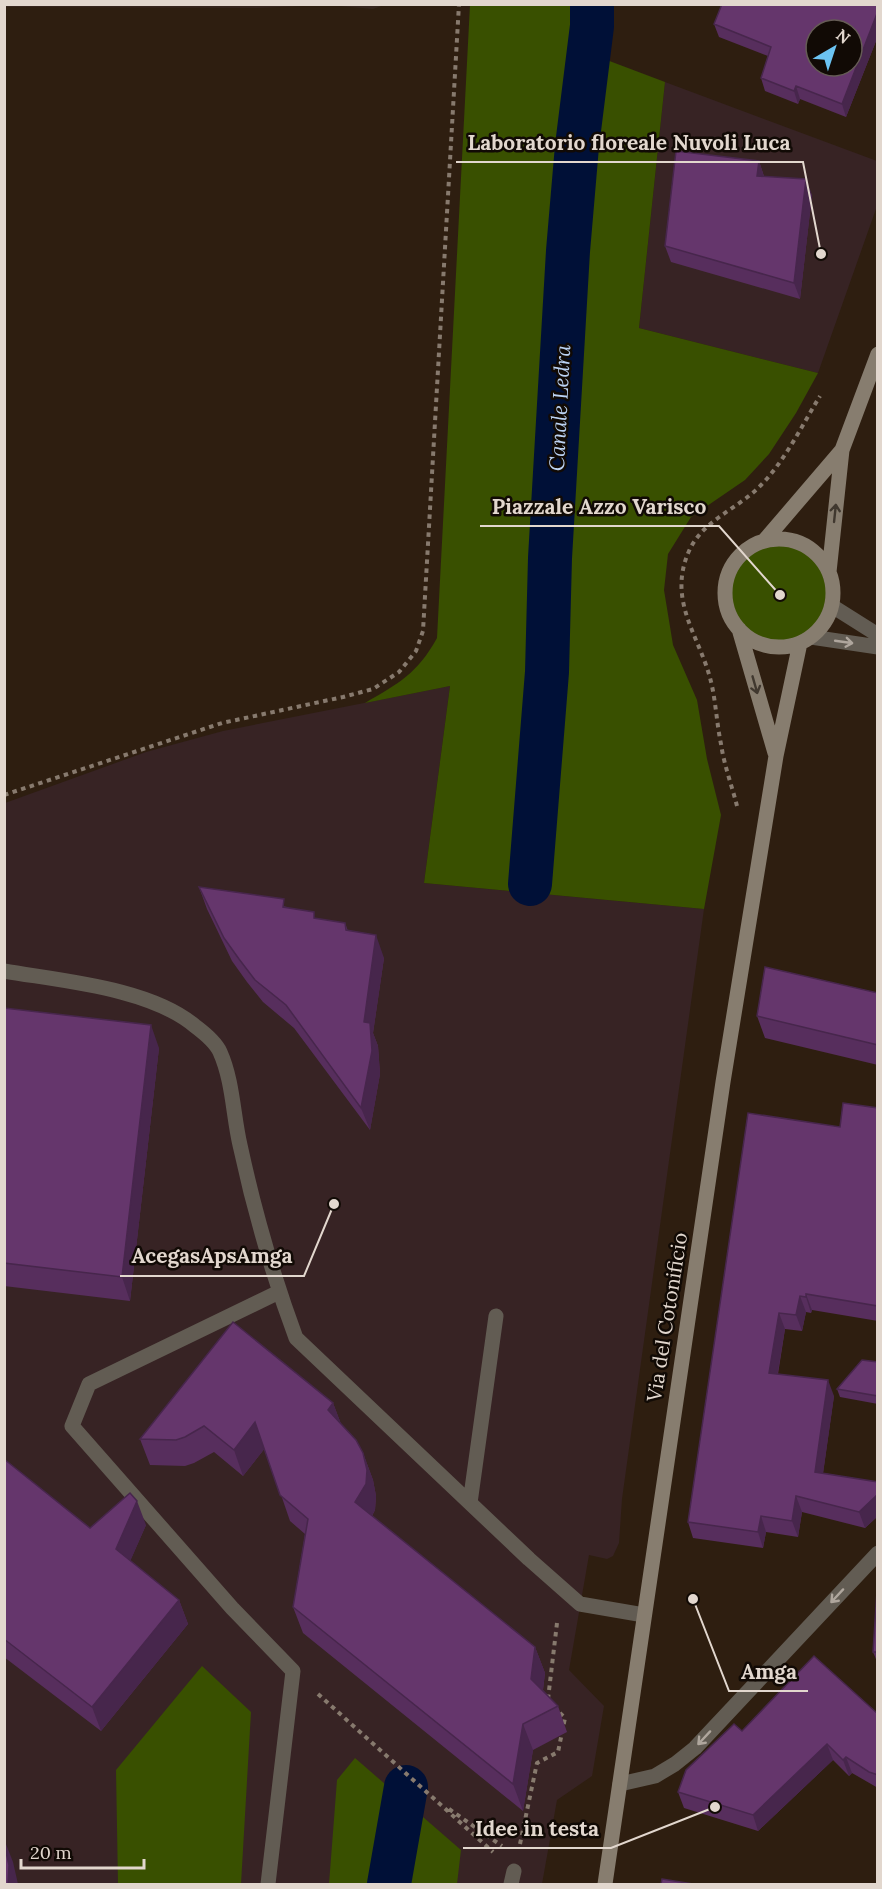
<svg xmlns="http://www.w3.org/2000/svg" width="882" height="1889" font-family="Lora,serif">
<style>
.commercial{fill:#372324}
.education{fill:#36251d}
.green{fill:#395000}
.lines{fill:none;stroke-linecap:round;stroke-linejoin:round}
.canal{stroke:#001037;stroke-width:44}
.path{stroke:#877a6e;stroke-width:4;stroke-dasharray:4.5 4.5;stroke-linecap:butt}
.lane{stroke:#625c53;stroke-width:15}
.street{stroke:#625c53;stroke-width:15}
.secondary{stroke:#877d6f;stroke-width:15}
.wall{fill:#572e5d}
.shaded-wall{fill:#47264c}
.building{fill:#65366c;stroke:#47264c;stroke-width:1.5;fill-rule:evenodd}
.oneway{stroke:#40382f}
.oneway2{stroke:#afa69d}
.labels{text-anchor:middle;stroke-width:5;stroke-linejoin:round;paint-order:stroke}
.street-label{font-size:20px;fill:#e2d7ce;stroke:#110a05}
.water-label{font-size:21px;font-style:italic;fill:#bbd2f3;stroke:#110a05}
.leader{fill:none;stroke:#e2d7ce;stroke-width:2}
.callout-dot{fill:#e2d7ce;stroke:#110a05;stroke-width:2}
.callout-label{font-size:21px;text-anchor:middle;font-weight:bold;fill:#e2d7ce;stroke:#110a05;stroke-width:5;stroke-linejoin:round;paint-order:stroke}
</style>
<rect width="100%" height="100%" fill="#2e1e10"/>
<!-- commercial -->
<path class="commercial" d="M665,82L877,161V206L818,373L639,328Z
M450,686L424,883L704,909L622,1499L619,1543L613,1556L607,1559L589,1555L569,1670L604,1706L592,1776L557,1800L542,1884H5V803L146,752L223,731Z"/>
<!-- education -->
<path class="education" d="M4,5L5,4L384,5L373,9L328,5L257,8L5,7Z"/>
<!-- green -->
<path class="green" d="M470,5H579L575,48L665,82L639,328L818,373L796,413L769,454L745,480L691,517L668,554L664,590L673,645L697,700L707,759L721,815L704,909L424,883L450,686L365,703C399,683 417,674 437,638Z
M725 593a54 54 0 1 1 108 0a54 54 0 1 1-108 0Z
M202,1666L251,1712L241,1884H118L116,1770Z
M355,1758L461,1850L457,1884H329L337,1780Z"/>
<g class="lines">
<!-- canal -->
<path class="canal" d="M530,884L547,672L550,558L568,251L577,146L592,26V4
M389,1884L406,1787"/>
<!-- path -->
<path class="path" d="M4,795L222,723L343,697L373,689L399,672L416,651L423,631L459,4
M737,806C732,786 724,765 721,744C717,725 716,705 712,686C702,638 666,603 689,551C702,522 734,510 756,490C783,465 801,427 820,396
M318,1694L493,1852
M548,1699L557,1623
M449,1809L502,1846
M520,1844L537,1763L558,1752L565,1718L558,1711"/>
<!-- lane -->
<path class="lane" d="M4,971C62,981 150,988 195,1026C203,1032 216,1043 220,1052C233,1081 233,1115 240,1145C254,1210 273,1276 296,1338L529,1559L580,1604L644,1615
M470,1503L496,1316
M268,1884L293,1671L232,1608L72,1426L89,1384L279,1292
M511,1884L514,1871"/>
<!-- street -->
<path class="street" d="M832,606L878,635
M811,637L878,647
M620,1784L655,1776L675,1764L695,1748L878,1553"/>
<!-- secondary -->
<path class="secondary" d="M725 593a54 54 0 1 1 108 0a54 54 0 1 1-108 0Z
M764,541L842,450
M829,572L842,450L878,354
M739,629L775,753
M605,1884L723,1082L776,756L800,643"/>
</g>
<!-- wall -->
<path class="wall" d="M878,4V36L846,117L800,99L798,104L765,91L761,78L768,56L719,37L714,24Z
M759,161L764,176L812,195L800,299L671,262L665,246Z
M199,887L287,907L317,919L345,923L348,931L384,958L373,1033L378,1046L380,1074L370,1130L294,1028L263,1002L247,982L232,961L207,909Z
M878,993V1065L765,1038L757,1016Z
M4,1008L159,1048L130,1301L4,1286Z
M878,1108V1321L812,1310L811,1313L806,1312L802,1331L785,1329L778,1374L834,1396L823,1473L878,1482V1516L865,1528L802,1512L798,1537L766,1532L763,1548L693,1538L688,1522L840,1127Z
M233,1322L333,1403L341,1424L363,1453L373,1480L376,1496L375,1510L372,1516L535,1647L545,1673L543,1690L558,1706L567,1732L533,1750L523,1811L303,1633L293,1607L305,1534L290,1521L265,1448L243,1476L214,1452L194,1463L185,1466L150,1465L140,1439Z
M878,1362V1404L840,1397L837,1389Z
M4,1459L90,1528L146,1525L130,1561L179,1600L188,1624L101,1731L4,1657Z
M878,1576V1664L873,1652Z
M878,1714V1788L852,1773L849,1776L833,1760L758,1831L684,1808L678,1792L742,1731Z"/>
<!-- shaded-wall -->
<path class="shaded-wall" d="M878,11V36L846,117L842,104Z
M796,86L800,99L798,104L794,91Z
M759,161L764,177L757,176Z
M806,179L812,195L800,299L794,283Z
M376,935L384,958L373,1033L378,1046L380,1074L370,1130L361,1108L364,1022Z
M151,1025L159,1048L130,1301L122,1277Z
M806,1294L812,1310L811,1313L806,1297Z
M800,1296L806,1312L802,1331L796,1315Z
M779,1313L785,1329L775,1389L769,1373Z
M828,1380L834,1396L821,1488L815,1472Z
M333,1403L343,1429L328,1410Z
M255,1422L265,1448L243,1476L234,1450Z
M363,1453L373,1480L376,1496L375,1510L365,1528L355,1502Z
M878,1494V1516L865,1528L859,1512Z
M796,1496L802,1512L798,1537L792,1521Z
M137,1501L146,1525L125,1573L116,1549Z
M761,1516L766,1532L763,1548L758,1532Z
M179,1600L188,1624L101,1731L92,1707Z
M535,1647L545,1673L541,1705L531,1679Z
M523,1724L533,1750L523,1811L513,1784Z
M827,1744L833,1760L758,1831L753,1815Z
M846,1757L852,1773L849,1776L843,1760Z
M4,1839L13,1862L18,1884H8Z"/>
<!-- building -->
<path class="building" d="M722,4H878V11L842,104L796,86L794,91L761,78L771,47L714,24ZM816,30H852V66H816Z
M676,151L759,161L757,176L806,179L794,283L665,246Z
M199,887L284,899L283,907L314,912V918L345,923L346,930L376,935L364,1022L370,1023L372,1051L361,1108L286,1005L255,980L239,959L224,938Z
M765,967L878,993V1045L757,1016Z
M4,1008L151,1025L122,1277L4,1263Z
M843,1103L878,1108V1306L806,1294V1297L800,1296L796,1315L779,1313L769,1373L828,1380L815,1472L878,1482V1494L859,1512L796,1496L792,1521L761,1516L758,1532L688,1522L748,1113L840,1127Z
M233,1322L333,1403L328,1410L356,1440L363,1453L367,1470L366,1484L355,1502L535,1647L531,1679L558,1706L523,1724L513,1784L293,1607L308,1519L280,1495L255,1422L234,1450L204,1426L185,1437L176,1440L140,1439Z
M862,1360L878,1362V1396L837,1389Z
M4,1459L90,1528L130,1493L137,1501L116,1549L179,1600L92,1707L4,1639Z
M878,1576V1652H873Z
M814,1656L878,1714V1775L869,1772L846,1757L843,1760L827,1744L753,1815L678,1792L686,1770L734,1724L742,1731Z
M4,1843L9,1865L8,1884H4Z
M662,1879L693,1884H661Z"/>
<!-- one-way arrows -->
<defs><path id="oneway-shaft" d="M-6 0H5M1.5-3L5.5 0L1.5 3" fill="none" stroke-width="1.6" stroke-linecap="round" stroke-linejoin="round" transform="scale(1.5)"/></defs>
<g class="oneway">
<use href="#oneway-shaft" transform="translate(835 513) rotate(-84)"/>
<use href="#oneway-shaft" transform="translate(755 685) rotate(74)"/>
</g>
<g class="oneway2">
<use href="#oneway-shaft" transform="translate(844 642) rotate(8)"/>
<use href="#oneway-shaft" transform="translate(837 1596) rotate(133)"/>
<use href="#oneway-shaft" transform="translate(704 1738) rotate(133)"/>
</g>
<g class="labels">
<!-- street labels -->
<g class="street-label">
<text transform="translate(667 1317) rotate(-81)" y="7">Via del Cotonificio</text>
</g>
<!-- water labels -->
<g class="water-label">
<text transform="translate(560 408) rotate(-87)" y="7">Canale Ledra</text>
</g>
</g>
<!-- callouts -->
<path class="leader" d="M821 254L803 162H456M780 595L719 526H480M334 1204L304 1276H120M693 1599L729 1691H808M715 1807L611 1848H463"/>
<g class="callout-dot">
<circle cx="821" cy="254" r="6"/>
<circle cx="780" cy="595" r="6"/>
<circle cx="334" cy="1204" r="6"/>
<circle cx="693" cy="1599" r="6"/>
<circle cx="715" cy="1807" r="6"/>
</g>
<g class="callout-label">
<text x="629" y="150">Laboratorio floreale Nuvoli Luca</text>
<text x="599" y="514">Piazzale Azzo Varisco</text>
<text x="212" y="1263">AcegasApsAmga</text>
<text x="769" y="1679">Amga</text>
<text x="537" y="1836">Idee in testa</text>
</g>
<!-- border -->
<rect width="882" height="1889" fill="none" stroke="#e2d7ce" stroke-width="12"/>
<!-- north arrow -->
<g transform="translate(834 48) rotate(39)"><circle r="28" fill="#110a05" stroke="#655c55" stroke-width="1.5"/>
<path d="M0-4.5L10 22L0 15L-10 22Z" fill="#6bc3f2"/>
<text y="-9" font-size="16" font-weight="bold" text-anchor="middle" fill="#e2d7ce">N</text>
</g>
<!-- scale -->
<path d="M21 1859v9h123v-9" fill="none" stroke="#e2d7ce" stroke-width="3"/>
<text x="30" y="1859" font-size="18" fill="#e2d7ce" stroke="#110a05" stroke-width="4.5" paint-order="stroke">20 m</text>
</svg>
